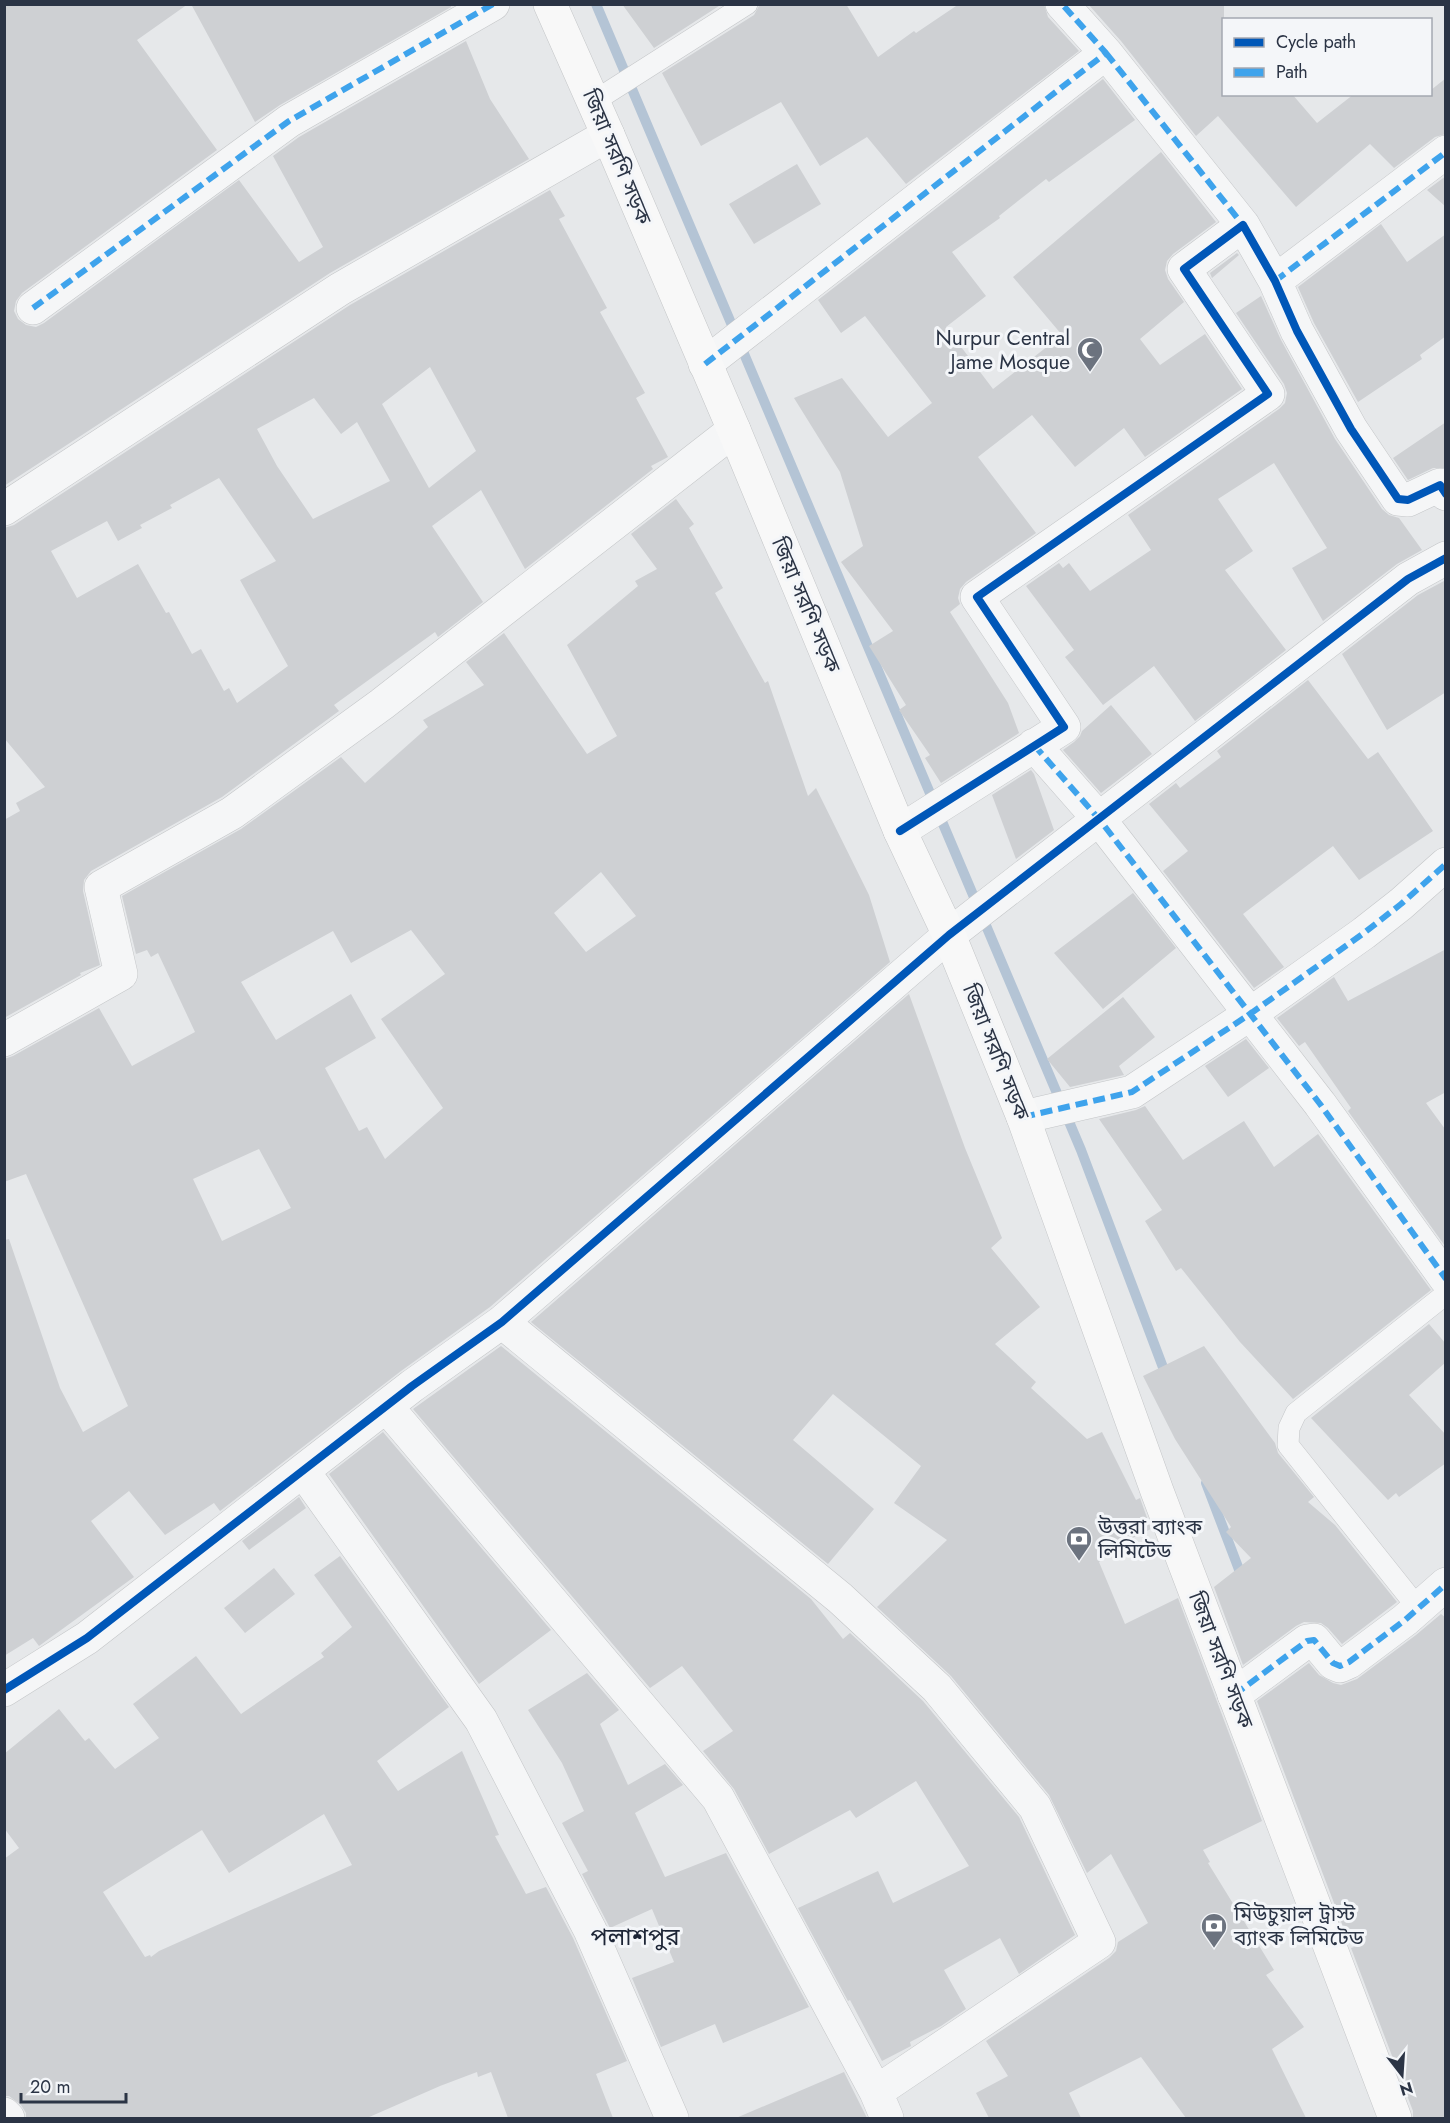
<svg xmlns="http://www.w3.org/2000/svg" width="1450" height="2123" font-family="Jost,'Noto Sans Bengali',sans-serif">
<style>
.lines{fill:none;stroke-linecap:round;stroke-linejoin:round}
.stream{stroke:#b4c4d5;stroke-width:10}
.building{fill:#ced0d3;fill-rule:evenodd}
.service-casing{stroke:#c4c6c8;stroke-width:22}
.minor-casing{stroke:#c4c6c8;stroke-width:34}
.secondary-casing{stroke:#c4c6c8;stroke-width:34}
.service{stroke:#f5f6f7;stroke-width:21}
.minor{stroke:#f5f6f7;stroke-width:33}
.secondary{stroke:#f8f8f8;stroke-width:33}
.quiet{stroke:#3ea3ec;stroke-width:6;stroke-dasharray:12 6;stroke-linecap:butt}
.cycleway-casing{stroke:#f4f6f9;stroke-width:11}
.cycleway{stroke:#0057b8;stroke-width:8}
.labels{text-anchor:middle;stroke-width:6;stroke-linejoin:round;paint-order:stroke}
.street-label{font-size:21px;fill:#2b3445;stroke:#f4f6f9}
.poi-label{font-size:21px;fill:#2b3445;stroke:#f4f6f9;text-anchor:start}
.quarter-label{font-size:24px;fill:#1d2536;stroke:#f4f6f9}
</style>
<rect width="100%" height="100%" fill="#e6e8ea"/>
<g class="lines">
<!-- stream -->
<path class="stream" d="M596,4L1081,1150L1167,1378
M1206,1483L1243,1580"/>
</g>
<!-- building -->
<path class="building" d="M4,4H188L137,40L217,150L22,293L16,301L14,311L18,319L26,325L36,327L44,323L239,180L299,262L323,247L273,156L299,137L466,41L490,99L529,159L330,273L4,486Z
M191,4H450L451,7L280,105L255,122Z
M622,4H722L654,48Z
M760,4H846L878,57L914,31L916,33L959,4H1044L1048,17L1079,51L906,184L867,137L820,166L781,102L701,146L662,73L754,15Z
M1088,4H1224V94H1292L1317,123L1354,94H1431V90L1446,78V134L1435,137L1394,168L1370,144L1296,207L1218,116L1196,136L1121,41Z
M1103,79L1135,120L1049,182L1046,179L999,216L1000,218L952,252L986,296L946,327L993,389L1062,335L1013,277L1161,152L1216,222L1173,254L1167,261L1165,270L1168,279L1184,302L1140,339L1160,365L1205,334L1242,389L1145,457L1124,428L1075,467L1032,415L978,457L1036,533L966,582L960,589L958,598L960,604L950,612L1008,703L1019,733L941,783L925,758L930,755L899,710L906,705L869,646L893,631L841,562L863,546L840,472L794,398L842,378L888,437L932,403L865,316L841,333L818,300Z
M797,164L821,204L754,244L729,204Z
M1446,176V207L1427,190Z
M550,190L565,216L559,219L607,308L600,312L645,393L636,398L668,457L651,466L653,469L525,569L481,490L432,526L483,602L438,637L435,632L334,705L339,711L222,797L91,871L84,880L83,891L100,965L80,973L81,975L4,1018V820L20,811L16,803L45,787L4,738V528L14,525L350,305ZM430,367L476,451L429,488L382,404ZM314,398L341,434L357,422L390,481L313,519L277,466L257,429ZM219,478L276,561L240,580L288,666L237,703L229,688L224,691L201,649L192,654L169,612L166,613L138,564L77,598L51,551L107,521L118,541L142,528L140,525L172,508L170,505Z
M1381,224L1407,262L1446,234V336L1420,355L1422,359L1358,402L1314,323L1298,287Z
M1237,253L1239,255L1212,278L1210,273Z
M1261,296L1281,340L1335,439L1382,509L1389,515L1399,518L1422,550L1397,564L1323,621L1292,568L1327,548L1274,463L1218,499L1253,551L1225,570L1286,650L1195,721L1154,666L1103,705L1065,657L1074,650L1026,586L1059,563L1063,568L1069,563L1090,591L1151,550L1128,515L1279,409L1285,403L1287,393L1284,384L1236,313Z
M1446,422V468H1433L1408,480L1393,458Z
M676,499L694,524L689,528L723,588L715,593L765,683L768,681L808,796L816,788L869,895L890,962L490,1307L401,1371L220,1511L214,1503L165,1535L129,1491L91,1521L134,1577L39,1646L33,1638L4,1656V1240L9,1239L60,1388L83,1432L128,1406L26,1174L4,1182V1059L13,1056L99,1008L132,1066L195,1032L158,953L151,957L147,950L136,954L122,896L241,829L341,757L365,783L428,727L423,720L484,685L466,662L504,633L587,754L617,736L567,645L638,586L635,581L657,569L631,534ZM601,872L636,916L586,952L554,913ZM411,930L445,974L381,1019L443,1108L385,1159L367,1127L359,1131L325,1068L376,1038L351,994L276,1040L241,982L333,931L351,963ZM259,1149L291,1208L222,1241L193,1179Z
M1444,581L1446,583V692L1387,730L1342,654L1418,595Z
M1308,680L1368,759L1378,752L1433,831L1359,880L1333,846L1243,914L1284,967L1254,988L1163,871L1188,851L1149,804L1176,783L1180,788L1221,757L1217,751Z
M1111,705L1152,754L1101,793L1063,750L1074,742L1080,736L1082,731Z
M1031,770L1034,774L1054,830L1016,859L992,795Z
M1133,893L1176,948L1103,1009L1054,953Z
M1446,949V1092L1426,1103L1445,1129V1246L1348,1111L1351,1108L1305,1042L1299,1046L1277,1018L1334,977L1348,1001Z
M909,994L965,1148L1002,1238L991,1248L1040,1307L995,1344L1036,1382L1031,1388L1087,1439L1102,1432L1136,1500L1140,1498L1151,1529L1124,1542L1099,1562L1125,1624L1178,1598L1262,1821L1203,1850L1210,1862L1208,1863L1274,1970L1266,1975L1304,2027L1272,2049L1306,2118H1186L1141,2057L1069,2093L1081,2118H989L976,2093L1008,2076L986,2041L1109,1958L1116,1951L1118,1942L1148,1923L1111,1854L1087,1873L1049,1795L951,1676L877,1607L947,1540L894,1503L921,1466L833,1394L793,1440L874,1509L828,1564L531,1322Z
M1123,997L1155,1037L1119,1066L1124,1075L1070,1087L1047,1059Z
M1246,1039L1269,1068L1228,1097L1205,1066Z
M1145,1106L1183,1160L1244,1121L1274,1167L1318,1134L1431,1290L1293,1399L1240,1342L1181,1268L1176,1271L1145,1221L1162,1210L1099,1119L1136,1110Z
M1429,1324L1446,1344V1362L1409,1395L1446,1435V1463L1399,1497L1396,1493L1388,1500L1311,1418Z
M501,1346L811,1599L843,1639L850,1633L923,1701L1019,1817L1075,1935L1019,1974L1000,1938L944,1970L966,2009L941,2026L910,2042L911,2046L882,2061L850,2000L848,2001L798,1908L878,1871L893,1903L969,1866L916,1781L856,1818L850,1810L769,1854L734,1789L703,1751L733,1731L682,1666L650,1688L413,1409Z
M1204,1346L1275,1443L1278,1453L1314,1497L1308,1502L1335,1525L1397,1602L1342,1644L1328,1628L1321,1623L1304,1622L1296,1626L1243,1665L1214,1587L1251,1558L1226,1532L1231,1527L1175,1439L1143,1376Z
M383,1432L551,1630L479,1684L329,1474Z
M299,1497L306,1508L249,1550L242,1541Z
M340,1556L449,1707L377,1761L398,1791L462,1751L499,1835L495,1836L526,1894L546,1887L573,1938L627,2061L596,2074L613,2118H508L491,2072L478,2077L477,2072L440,2086L367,2118H26V2113L21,2105L9,2096H4V1859L19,1848L4,1828V1754L59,1709L85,1741L89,1738L115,1769L159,1738L133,1704L196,1656L241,1714L324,1657L321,1653L352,1627L314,1575ZM324,1814L352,1865L159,1951L151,1957L150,1955L145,1957L103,1892L202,1830L229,1873Z
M274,1568L295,1594L245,1633L224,1608Z
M1441,1614L1446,1618V2118H1413V2111L1351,1948L1354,1947L1347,1937L1257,1701L1309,1663L1319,1675L1333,1683L1341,1685L1357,1679L1416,1635Z
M587,1673L619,1710L600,1724L628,1785L665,1764L683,1785L635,1813L665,1877L726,1853L809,2007L723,2043L715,2024L661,2047L632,1978L674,1962L652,1909L610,1928L582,1874L588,1871L562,1823L584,1811L562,1763L528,1710Z
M844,2072L867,2118H736Z"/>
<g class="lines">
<!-- service casing -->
<g class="service-casing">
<path id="service" d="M593,102L747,4
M1418,1608L1288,1445L1289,1428L1296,1413L1446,1294"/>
</g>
<!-- minor casing -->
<g class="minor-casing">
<path id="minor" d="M1106,53L1243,225
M1275,281L1446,152
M33,308L289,121L493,4
M705,364L1106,53L1062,4
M4,509L340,289L608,135
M1034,745L1099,819L1320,1104L1446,1279
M900,831L1064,727L977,597L1268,394L1184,269L1243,225L1275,281L1297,331L1351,429L1398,499L1408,500L1440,485L1446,494
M4,1040L121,974L101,887L232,813L382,704L734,430
M1023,1117L1132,1092L1250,1014L1364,933L1401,904L1446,864
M502,1322L840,1598L937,1688L1035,1807L1099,1942L876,2092
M386,1406L718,1798L876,2092L887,2118
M303,1471L481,1720L590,1930L672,2118
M4,1690L87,1638L412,1386L502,1322L949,935L1408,579L1446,558
M1234,1695L1307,1641L1314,1640L1333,1663L1340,1666L1349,1662L1405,1620L1446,1584
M4,2114L8,2118"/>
</g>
<!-- secondary casing -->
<g class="secondary-casing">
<path id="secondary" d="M550,4L608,135L734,430L900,831L949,935L1023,1117L1157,1491L1395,2118"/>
</g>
<!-- service -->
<use href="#service" class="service"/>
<!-- minor -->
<use href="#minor" class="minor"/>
<!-- secondary -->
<use href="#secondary" class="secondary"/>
<!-- quiet -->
<path class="quiet" d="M1106,53L1243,225
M1275,281L1446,152
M33,308L289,121L493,4
M705,364L1106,53L1062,4
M1034,745L1099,819L1320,1104L1446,1279
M1023,1117L1132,1092L1250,1014L1364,933L1401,904L1446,864
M1234,1695L1307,1641L1314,1640L1333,1663L1340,1666L1349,1662L1405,1620L1446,1584"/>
<!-- cycleway casing -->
<g class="cycleway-casing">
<path id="cycleway" d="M900,831L1064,727L977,597L1268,394L1184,269L1243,225L1275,281L1297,331L1351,429L1398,499L1408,500L1440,485L1446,494
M4,1690L87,1638L412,1386L502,1322L949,935L1408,579L1446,558"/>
</g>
<!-- cycleway -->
<use href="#cycleway" class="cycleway"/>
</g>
<!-- icons -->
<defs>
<g id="mosque-pin" transform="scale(1.35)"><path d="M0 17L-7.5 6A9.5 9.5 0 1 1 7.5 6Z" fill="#6c737f" stroke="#f4f6f9"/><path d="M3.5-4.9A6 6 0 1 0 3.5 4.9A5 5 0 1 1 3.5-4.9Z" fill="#fff"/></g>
<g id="bank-pin" transform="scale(1.35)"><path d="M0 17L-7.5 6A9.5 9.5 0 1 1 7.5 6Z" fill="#6c737f" stroke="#f4f6f9"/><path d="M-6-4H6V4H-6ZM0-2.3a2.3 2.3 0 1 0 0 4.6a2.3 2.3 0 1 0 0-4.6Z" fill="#fff"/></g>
</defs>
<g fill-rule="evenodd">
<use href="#mosque-pin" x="1090" y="350"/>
<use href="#bank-pin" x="1079" y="1539"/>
<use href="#bank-pin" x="1214" y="1926"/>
</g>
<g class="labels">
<!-- street labels -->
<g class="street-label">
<text transform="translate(617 157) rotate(67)" y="7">জিয়া সরণি সড়ক</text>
<text transform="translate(806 605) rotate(67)" y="7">জিয়া সরণি সড়ক</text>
<text transform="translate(996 1052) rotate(68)" y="7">জিয়া সরণি সড়ক</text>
<text transform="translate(1221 1660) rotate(69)" y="7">জিয়া সরণি সড়ক</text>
</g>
<!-- poi labels -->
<g class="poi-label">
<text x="1070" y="345" text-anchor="end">Nurpur Central<tspan x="1070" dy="24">Jame Mosque</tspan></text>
<text x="1098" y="1534">উত্তরা ব্যাংক<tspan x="1098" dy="24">লিমিটেড</tspan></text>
<text x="1234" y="1921">মিউচুয়াল ট্রাস্ট<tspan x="1234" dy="24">ব্যাংক লিমিটেড</tspan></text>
</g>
<!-- quarter labels -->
<g class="quarter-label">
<text x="635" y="1945">পলাশপুর</text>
</g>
</g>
<!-- border -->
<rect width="1450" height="2123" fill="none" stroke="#2b3445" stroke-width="12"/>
<!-- legend -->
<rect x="1222" y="18" width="210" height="78" fill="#f4f6f9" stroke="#a4a8b1" stroke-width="1.5"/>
<rect x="1234" y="38" width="30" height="9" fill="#0057b8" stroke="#a4a8b1" stroke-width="1.5"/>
<text x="1276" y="48" font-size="18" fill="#2b3445">Cycle path</text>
<rect x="1234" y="68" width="30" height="9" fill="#3ea3ec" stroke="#a4a8b1" stroke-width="1.5"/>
<text x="1276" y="78" font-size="18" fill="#2b3445">Path</text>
<!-- north arrow -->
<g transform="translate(1402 2075) rotate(163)" stroke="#f4f6f9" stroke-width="4.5" paint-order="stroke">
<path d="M0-4.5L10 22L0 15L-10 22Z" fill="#2b3445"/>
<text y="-9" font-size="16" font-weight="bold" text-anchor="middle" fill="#2b3445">N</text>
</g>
<!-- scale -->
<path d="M21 2093v9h105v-9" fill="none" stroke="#2b3445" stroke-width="3"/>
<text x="30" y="2093" font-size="18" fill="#2b3445" stroke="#f4f6f9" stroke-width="4.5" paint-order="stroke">20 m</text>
</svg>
